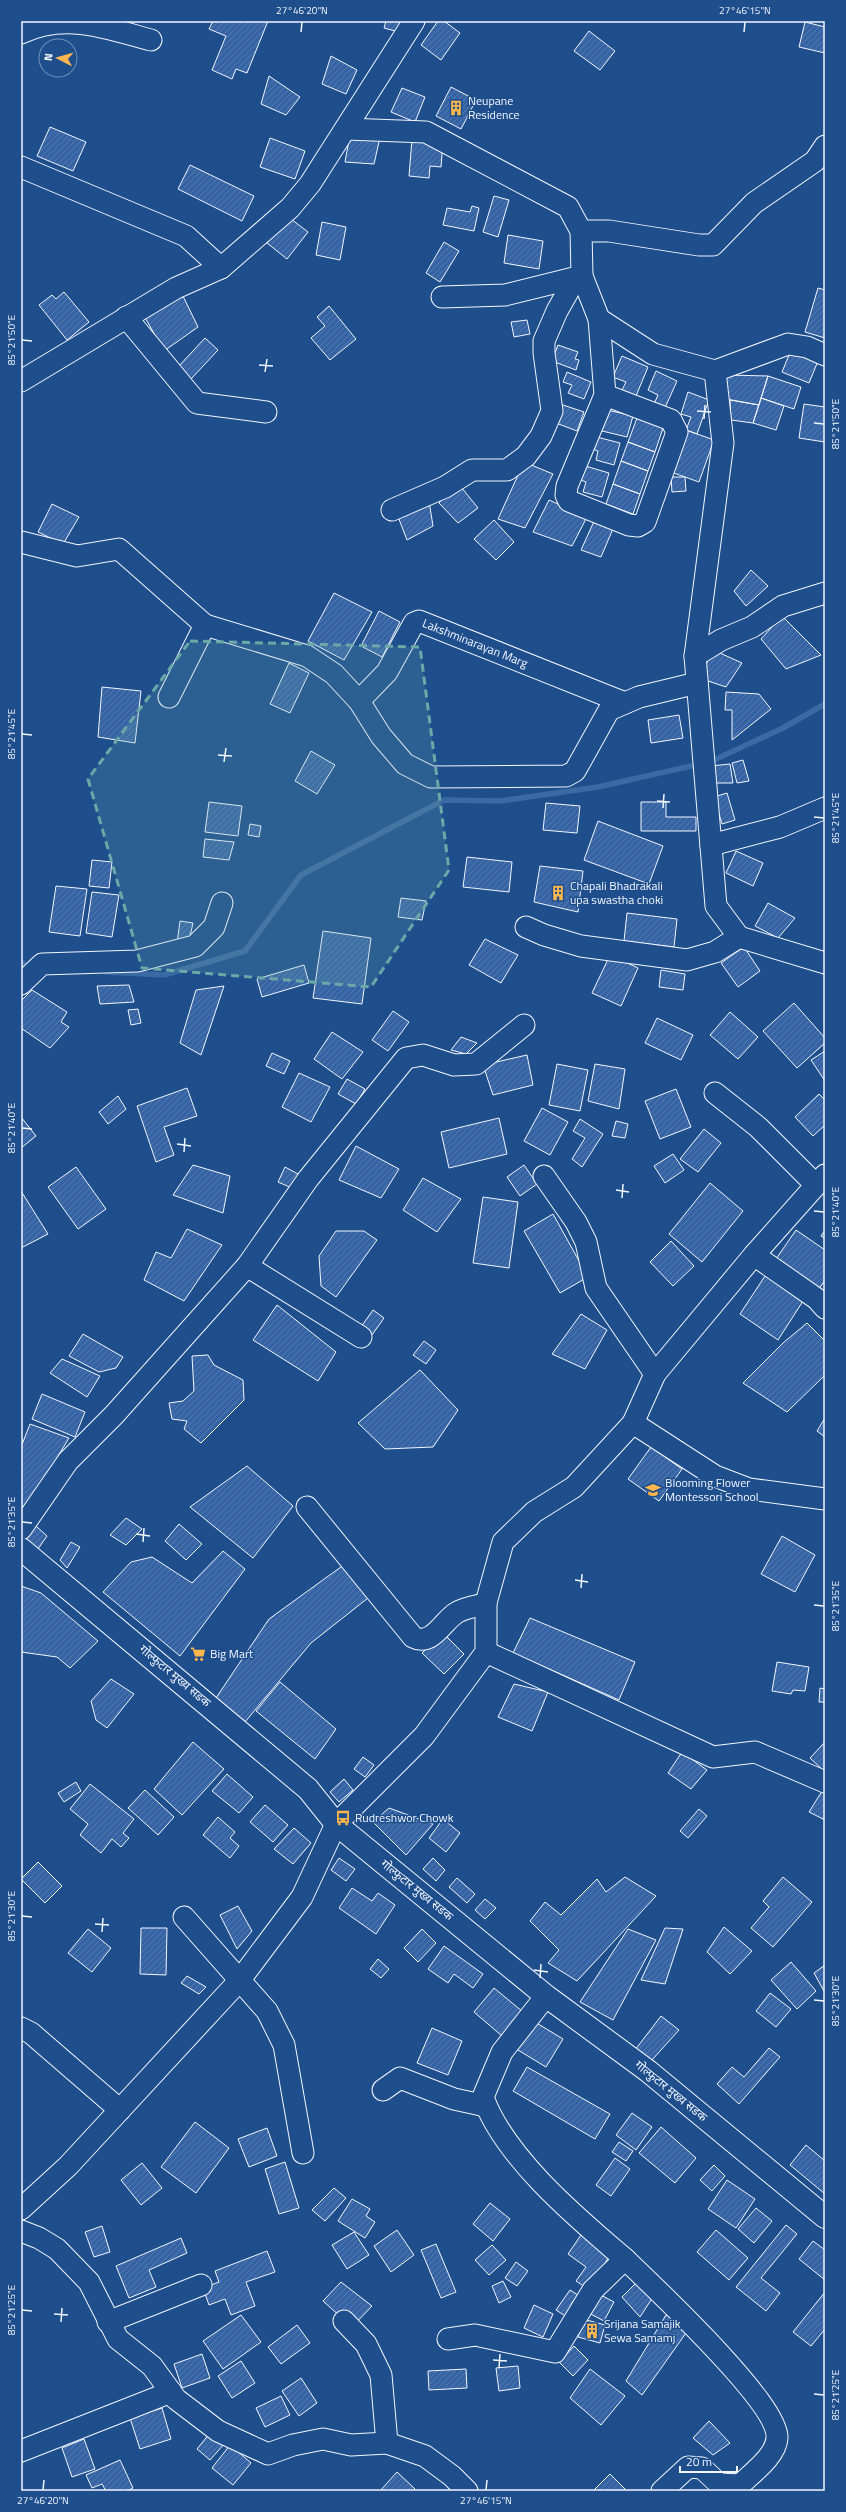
<svg xmlns="http://www.w3.org/2000/svg" width="846" height="2512" font-family="'Titillium Web','Noto Sans Devanagari',sans-serif">
<style>
.lines{fill:none;stroke-linecap:round;stroke-linejoin:round}
.stream{stroke:#3b69a3;stroke-width:5.5}
.building{fill:url(#building-hatch);stroke:#f2f6ff}
.minor-casing{stroke:#f2f6ff;stroke-width:23}
.major-casing{stroke:#f2f6ff;stroke-width:24}
.minor{stroke:#1f4e8c;stroke-width:21}
.major{stroke:#1f4e8c;stroke-width:22}
.marked{fill:#6aa9a8;fill-opacity:0.2;stroke:#6aa9a8;stroke-width:3;stroke-dasharray:8 5;stroke-linejoin:round}
.ticks{fill:none;stroke:#f2f6ff;stroke-width:1.5}
.labels{text-anchor:middle;stroke-width:3;stroke-linejoin:round;paint-order:stroke}
.poi-label{font-size:12px;fill:#f2f6ff;stroke:#1f4e8c;text-anchor:start}
.street-label{font-size:12px;fill:#f2f6ff;stroke:#1f4e8c}
.neatline{fill:none;stroke:#f2f6ff;stroke-width:1.5}
.ticks-label{font-size:10px;text-anchor:middle;fill:#f2f6ff}
</style>
<defs>
<pattern id="building-hatch" width="6" height="6" patternUnits="userSpaceOnUse"><rect width="6" height="6" fill="#3563a3"/><path d="M-1 1l2-2M0 6l6-6M5 7l2-2" fill="none" stroke="#537ab1"/></pattern>
</defs>
<rect width="100%" height="100%" fill="#1f4e8c"/>
<g class="lines">
<!-- stream -->
<path class="stream" d="M714,760L783,728L825,704
M21,961L28,968H32
M106,972L164,975L245,951L301,875L444,800L500,801L598,787L691,766"/>
</g>
<!-- building -->
<path class="building" d="M213,21H268L247,73L236,69L232,79L212,70L226,36L209,29Z
M386,21H406L399,32L384,28Z
M438,21H444L460,33L441,60L421,45Z
M805,22L825,27V53L799,47Z
M589,31L615,51L600,70L574,51Z
M331,56L357,70L346,94L322,84Z
M269,76L300,97L286,115L261,104Z
M451,87L476,100L461,129L436,116Z
M402,88L425,97L415,122L391,112Z
M50,127L86,142L73,171L37,156Z
M351,129L381,133L374,164L345,162Z
M270,138L305,151L295,179L260,167Z
M412,139L443,142L441,167L430,166L429,178L409,176Z
M190,165L254,196L242,221L178,189Z
M494,196L509,200L498,237L483,232Z
M472,206L479,208L474,231L443,225L447,208L470,212Z
M287,216L308,232L287,259L267,243Z
M322,222L346,227L340,260L316,255Z
M508,235L543,241L539,269L504,263Z
M444,242L459,251L440,282L426,273Z
M818,288L825,290V338L805,332Z
M64,292L89,322L67,340L39,305L52,295L56,299Z
M182,294L198,327L164,351L143,314Z
M329,306L356,339L330,360L311,338L325,326L317,317Z
M527,320L530,334L514,337L511,322Z
M205,338L218,350L191,379L178,367Z
M558,345L578,352L575,359L579,360L576,370L552,361Z
M791,350L818,361L809,383L782,372Z
M622,356L648,367L636,396L622,390L626,382L613,377Z
M656,371L677,381L664,410L653,406L658,395L648,390Z
M567,372L591,382L584,399L568,393L572,385L563,382Z
M726,375L768,376L759,405L726,399Z
M768,376L801,387L794,409L761,398Z
M688,392L709,400L697,434L686,430L691,417L681,414Z
M761,398L784,406L776,430L753,423Z
M730,400L759,405L753,423L731,420Z
M557,403L584,412L577,431L556,423Z
M804,404L825,407V442L799,438Z
M603,409L633,416L627,437L598,430Z
M637,418L663,428L655,452L628,442Z
M686,430L714,440L699,482L671,472Z
M593,436L620,443L614,465L596,460L598,451L590,448Z
M628,442L655,452L648,471L621,461Z
M621,461L648,471L640,494L613,484Z
M524,462L553,474L525,528L498,519Z
M582,465L609,473L602,497L583,492L586,482L578,479Z
M671,477H685L686,491L672,492Z
M457,482L478,508L458,523L439,503Z
M613,484L640,494L633,514L606,504Z
M549,500L587,517L572,546L533,532Z
M429,501L433,526L407,540L397,514Z
M52,504L79,517L63,544L38,532Z
M596,517L615,524L601,557L581,550Z
M494,520L514,542L496,560L474,539Z
M751,570L768,586L746,606L734,591Z
M334,593L372,612L344,660L308,641Z
M379,611L400,622L382,657L361,646Z
M782,616L821,655L786,669L761,639Z
M711,649L742,663L726,687L702,679Z
M289,663L309,673L290,713L270,704Z
M102,687L141,691L135,743L98,737Z
M726,692L759,694L771,709L732,740V710H725Z
M679,715L683,738L651,743L648,720Z
M311,751L335,765L317,794L295,781Z
M743,760L749,781L737,783L732,763Z
M730,764L733,783H715L711,766Z
M727,793L735,820L722,824L714,797Z
M209,802L242,806L238,836L205,832Z
M641,802H666V817H696V831H641Z
M546,803L580,806L577,833L543,830Z
M598,821L663,846L649,884L584,860Z
M250,824L261,826L259,837L248,835Z
M205,839L234,842L229,860L203,857Z
M736,851L763,863L753,886L726,873Z
M467,857L512,862L509,892L463,887Z
M92,860L112,862L109,888L89,886Z
M540,866L583,871L578,912L534,902Z
M56,886L87,889L80,936L49,932Z
M92,892L119,895L112,937L86,933Z
M401,898L426,901L422,920L398,917Z
M768,903L795,918L778,938L755,926Z
M627,913L677,919L674,947L624,941Z
M180,921L193,923L188,945L177,943Z
M323,931L371,938L362,1004L313,998Z
M485,939L518,955L501,983L469,965Z
M744,947L760,971L738,987L721,963Z
M610,955L638,968L621,1006L592,993Z
M304,965L309,983L262,997L257,979Z
M661,970L685,974L683,990L659,987Z
M129,985L134,1002L100,1004L97,986Z
M224,986L201,1055L180,1043L196,990Z
M32,990L67,1012L61,1022L69,1027L50,1048L21,1028V1001Z
M794,1003L825,1038V1043L797,1068L763,1031Z
M138,1009L141,1023L131,1025L128,1010Z
M393,1011L409,1022L388,1051L372,1040Z
M730,1012L758,1037L738,1059L710,1035Z
M657,1018L693,1035L681,1060L645,1043Z
M332,1032L363,1052L342,1079L314,1059Z
M461,1037L477,1043L466,1054L451,1050Z
M825,1051V1081L811,1060Z
M272,1053L290,1061L284,1074L266,1066Z
M527,1055L533,1085L493,1095L483,1065Z
M557,1064L588,1070L580,1111L549,1105Z
M595,1064L625,1069L619,1109L588,1101Z
M299,1073L330,1087L311,1122L282,1107Z
M347,1079L365,1089L356,1104L338,1094Z
M187,1088L197,1116L164,1127L174,1155L156,1162L137,1106Z
M676,1089L691,1127L660,1139L645,1101Z
M819,1094L825,1100V1125L813,1136L795,1117Z
M118,1096L126,1109L108,1124L99,1112Z
M542,1108L568,1122L550,1155L524,1141Z
M21,1117L36,1136L21,1148Z
M499,1118L507,1154L449,1168L441,1132Z
M580,1119L603,1134L582,1167L572,1159L585,1138L573,1131Z
M616,1121L628,1124L625,1138L612,1136Z
M704,1129L721,1143L698,1172L680,1159Z
M356,1146L399,1169L381,1198L339,1180Z
M673,1154L684,1170L665,1183L654,1166Z
M193,1165L230,1176L223,1213L173,1195Z
M524,1165L537,1184L520,1196L507,1177Z
M76,1167L106,1209L78,1229L48,1187Z
M285,1167L298,1174L292,1188L278,1182Z
M423,1178L461,1199L437,1232L403,1210Z
M710,1183L743,1211L702,1262L669,1234Z
M21,1191L48,1234L21,1248Z
M483,1197L518,1202L509,1268L473,1263Z
M553,1214L588,1277L560,1293L524,1231Z
M187,1229L222,1245L184,1301L144,1280L156,1252L171,1258Z
M796,1230L825,1250V1280L819,1289L776,1259Z
M825,1230V1238L821,1236Z
M336,1231H364L377,1240L336,1297L321,1286L319,1256Z
M671,1241L694,1266L673,1286L650,1262Z
M765,1276L803,1301L778,1340L740,1314Z
M277,1305L336,1352L318,1381L253,1340Z
M373,1310L384,1318L372,1335L361,1327Z
M581,1314L607,1330L585,1369L552,1354Z
M807,1323L825,1341V1375L787,1412L743,1383L783,1343Z
M83,1334L123,1357L116,1368L99,1372L69,1356Z
M424,1341L436,1350L426,1364L413,1355Z
M208,1355L214,1365L243,1380L244,1400L201,1443L184,1429L187,1421L172,1419L169,1403L183,1401L194,1391L192,1356Z
M62,1359L100,1376L87,1397L50,1373Z
M420,1370L458,1410L433,1447L385,1449L358,1423Z
M42,1394L85,1412L75,1437L32,1419Z
M825,1418V1437L817,1431Z
M30,1424L69,1438L21,1517V1447Z
M651,1447L682,1469L659,1501L628,1479Z
M247,1466L293,1506L253,1558L190,1507Z
M126,1518L142,1529L126,1545L110,1535Z
M179,1524L202,1544L186,1560L165,1541Z
M36,1526L47,1536L38,1549L25,1540Z
M782,1536L815,1555L795,1592L761,1574Z
M71,1542L80,1547L67,1568L60,1560Z
M223,1551L245,1569L180,1656L103,1592L131,1562L152,1557L192,1583Z
M345,1564L368,1598L311,1643L245,1722L216,1698L269,1619Z
M21,1586L41,1593L98,1641L70,1668L57,1657L21,1652Z
M530,1618L635,1662L619,1700L513,1653Z
M442,1632L464,1654L444,1674L422,1653Z
M777,1662L809,1667L805,1691L793,1690L791,1694L772,1691Z
M111,1679L134,1694L107,1728L96,1720L91,1701Z
M280,1682L336,1729L315,1759L256,1711Z
M514,1684L548,1692L532,1731L498,1717Z
M820,1688L825,1689V1702H819Z
M193,1742L224,1769L182,1815L154,1789Z
M825,1742V1772L810,1758Z
M682,1752L707,1770L691,1789L668,1773Z
M363,1757L374,1765L365,1777L354,1769Z
M227,1774L253,1797L239,1813L212,1791Z
M344,1779L353,1790L339,1802L330,1792Z
M76,1782L81,1791L64,1802L58,1793Z
M90,1784L134,1819L123,1833L129,1838L121,1847L112,1839L101,1853L80,1835L88,1824L70,1809Z
M824,1788H825V1820L809,1812Z
M145,1790L174,1817L158,1835L128,1808Z
M265,1805L288,1825L273,1842L250,1822Z
M389,1808L433,1824L406,1855L373,1822Z
M699,1809L707,1816L688,1838L680,1831Z
M218,1817L235,1832L230,1838L239,1846L230,1858L203,1835Z
M443,1819L460,1833L446,1852L429,1838Z
M294,1828L311,1843L293,1864L274,1849Z
M339,1858L355,1869L346,1881L331,1870Z
M433,1858L445,1870L436,1881L423,1869Z
M38,1862L62,1886L45,1903L21,1879Z
M625,1877L656,1896L577,1981L548,1963L559,1950L530,1921L545,1902L561,1915L597,1879L606,1892Z
M783,1877L812,1902L773,1947L751,1928L769,1907L763,1901Z
M457,1878L475,1894L467,1903L449,1887Z
M352,1888L372,1901L378,1893L395,1905L376,1934L339,1908Z
M485,1899L496,1908L485,1919L475,1910Z
M238,1906L252,1931L237,1949L220,1915Z
M724,1927L752,1951L730,1974L707,1952Z
M141,1928H167L166,1975L140,1974Z
M665,1928L683,1929L665,1984L641,1980Z
M88,1929L111,1948L92,1972L68,1953Z
M422,1929L436,1943L418,1962L404,1948Z
M628,1929L656,1940L613,2020L580,2002Z
M444,1946L483,1974L473,1988L454,1974L448,1983L428,1969Z
M378,1959L389,1969L381,1978L370,1969Z
M791,1962L816,1991L797,2009L771,1980Z
M825,1965V1993L814,1973Z
M187,1976L206,1987L199,1994L181,1983Z
M494,1988L523,2012L502,2036L474,2012Z
M770,1993L791,2009L776,2027L756,2011Z
M661,2016L679,2030L651,2061L635,2050Z
M530,2019L563,2039L546,2067L513,2047Z
M432,2028L462,2041L448,2075L417,2063Z
M769,2048L780,2057L739,2104L717,2084L732,2067L744,2077Z
M527,2067L610,2114L595,2139L513,2091Z
M632,2113L652,2127L636,2150L616,2135Z
M195,2122L229,2148L196,2193L161,2167Z
M661,2127L696,2158L675,2183L639,2153Z
M267,2128L277,2156L249,2167L238,2139Z
M619,2142L633,2151L626,2161L612,2152Z
M806,2145L825,2161V2194L790,2165Z
M615,2158L630,2169L611,2196L596,2185Z
M285,2162L299,2208L279,2214L265,2169Z
M142,2163L162,2188L141,2205L121,2180Z
M714,2165L725,2176L712,2191L700,2180Z
M727,2180L755,2199L736,2228L708,2209Z
M334,2188L346,2198L325,2221L312,2210Z
M352,2199L370,2209L366,2216L375,2222L365,2238L338,2221Z
M490,2203L510,2219L493,2241L473,2224Z
M756,2208L772,2221L754,2243L738,2229Z
M786,2225L797,2234L761,2278L780,2293L766,2311L736,2287Z
M102,2226L110,2252L94,2257L85,2232Z
M397,2230L414,2255L391,2272L374,2246Z
M716,2230L748,2258L729,2280L697,2252Z
M354,2232L369,2255L347,2269L332,2245Z
M583,2232L612,2252L605,2263L609,2266L585,2287L576,2281L586,2267L568,2254Z
M181,2238L187,2253L149,2270L156,2287L129,2298L116,2266Z
M813,2241L825,2250V2280L799,2259Z
M436,2244L456,2292L441,2298L421,2250Z
M492,2245L506,2260L489,2275L475,2260Z
M267,2251L275,2272L246,2282L255,2306L231,2315L225,2299L209,2305L203,2288L219,2282L215,2271Z
M516,2262L528,2271L517,2286L505,2278Z
M503,2281L511,2297L499,2303L492,2286Z
M638,2281L653,2297L640,2317L622,2297Z
M341,2282L372,2306L352,2327L323,2301Z
M570,2290L584,2299L570,2319L556,2310Z
M595,2292L614,2302L604,2321L585,2311Z
M825,2292V2329L811,2346L793,2332Z
M534,2305L553,2314L543,2337L524,2328Z
M241,2315L261,2342L223,2369L203,2341Z
M666,2315L691,2326L642,2395L626,2381Z
M583,2319L605,2325L600,2343L578,2337Z
M297,2325L310,2343L281,2364L268,2347Z
M574,2346L588,2360L573,2376L559,2362Z
M202,2354L210,2378L182,2388L174,2364Z
M241,2361L255,2383L232,2398L218,2376Z
M518,2366L520,2388L499,2391L496,2368Z
M466,2369L467,2388L429,2390L428,2371Z
M590,2369L625,2396L601,2425L570,2398Z
M301,2378L317,2403L299,2416L282,2391Z
M281,2396L290,2415L265,2427L256,2408Z
M162,2408L171,2439L140,2449L130,2418Z
M709,2421L730,2443L713,2455L693,2438Z
M210,2433L224,2444L210,2460L197,2449Z
M84,2439L95,2469L72,2477L62,2448Z
M230,2445L251,2463L233,2485L212,2468Z
M120,2460L133,2488L127,2491H106L102,2484L92,2488L86,2475Z
M397,2472L415,2489L413,2491H380Z
M610,2474L627,2491H593Z"/>
<g class="lines">
<!-- minor casing -->
<g class="minor-casing">
<g id="minor">
<path d="M21,33C66,12 106,28 151,40"/>
<path d="M346,129L426,132L568,207L581,231L582,276L599,319L653,354L715,371L723,443L695,656L716,906L739,937L825,963"/>
<path d="M21,167L186,236L221,268"/>
<path d="M581,231H609L699,245H713L754,203L815,161L825,146"/>
<path d="M442,297L505,295L582,276"/>
<path d="M126,317L197,403L266,412"/>
<path d="M599,319L605,395L567,486L566,495L569,501L629,525L638,526L645,522L677,432L671,420L605,395"/>
<path d="M715,371L788,344L807,347L825,355"/>
<path d="M21,381L176,288L221,268L290,208L310,184L414,21"/>
<path d="M392,510L445,487L472,470H507L526,456L541,436L552,411L544,353V341L557,311L575,279"/>
<path d="M21,542L77,556L119,549L205,625L307,656L334,674L359,701L381,736L405,764L431,777L566,776L575,771L609,710L639,697L697,683"/>
<path d="M695,656L721,640L752,627L783,606L825,593"/>
<path d="M169,697L205,625"/>
<path id="s1" d="M359,701L387,672L414,623L419,621L625,703"/>
<path d="M711,845L780,827L825,808"/>
<path d="M526,927L544,935L581,946L687,960L715,952L739,937"/>
<path d="M21,984L42,964L137,961L195,946L214,927L222,903"/>
<path d="M715,1093L758,1127L816,1185"/>
<path d="M544,1176L576,1222L586,1242L596,1288L655,1374"/>
<path d="M754,1255L817,1299L825,1308"/>
<path d="M247,1266L361,1337"/>
<path d="M633,1423L715,1476L749,1489L825,1499"/>
<path d="M307,1507L413,1637C432,1647 443,1621 456,1613C465,1607 476,1607 486,1603"/>
<path d="M21,1529L68,1461L114,1415L247,1266L308,1179L406,1058L423,1055L454,1065L476,1064L524,1025"/>
<path d="M486,1652L713,1757L755,1752L825,1782"/>
<path d="M184,1917L267,2011L284,2045L303,2153"/>
<path d="M21,2028L31,2033L120,2110"/>
<path d="M383,2090L400,2078L454,2099L486,2106"/>
<path d="M21,2209L68,2166L239,1981L302,1897L336,1824L424,1736L486,1652V1603L503,1542L534,1512L574,1487L633,1423L655,1374L754,1255L825,1175"/>
<path d="M21,2231L39,2238L57,2249L89,2282L118,2339L152,2366L176,2399L218,2431L268,2454L293,2445L323,2439L351,2445L387,2443L425,2456L452,2476L467,2491"/>
<path d="M625,2259C653,2286 779,2404 777,2438C776,2456 752,2473 740,2485L719,2484L702,2468L688,2467L662,2491"/>
<path d="M344,2321L366,2344L381,2375L387,2443"/>
<path d="M108,2322L201,2285"/>
<path d="M448,2339L475,2335L555,2352L593,2290L625,2259C577,2218 504,2157 483,2097L502,2052L546,1996"/>
<path d="M21,2451L171,2392"/>
</g>
</g>
<!-- major casing -->
<g class="major-casing">
<path id="major" d="M21,1549L308,1789L336,1824L546,1996L648,2071L825,2217"/>
</g>
<!-- minor -->
<use href="#minor" class="minor"/>
<!-- major -->
<use href="#major" class="major"/>
</g>
<!-- marked area -->
<path class="marked" d="M190,641L420,647L449,870L371,987L142,968L88,779Z"/>
<!-- ticks -->
<path class="ticks" d="M301,32L302,22M744,32L745,22M22,340L32,341M259,365L273,366M265,372L267,359M697,411L711,412M704,419L705,405M814,423L824,424M22,734L32,735M218,755L232,756M224,762L226,748M657,801L670,802M663,808L664,794M814,817L824,818M22,1128L32,1129M177,1144L191,1146M184,1152L185,1138M616,1190L629,1192M622,1198L623,1184M814,1211L824,1212M22,1522L32,1523M136,1534L150,1536M143,1542L144,1528M575,1580L588,1582M581,1588L582,1574M814,1605L824,1606M22,1916L32,1917M95,1924L109,1925M102,1932L103,1918M534,1970L548,1972M540,1978L541,1964M814,2000L824,2001M22,2310L32,2311M54,2314L68,2315M61,2322L62,2308M493,2360L507,2361M499,2368L500,2354M814,2394L824,2395M43,2490L44,2480M486,2490L487,2480"/>
<!-- icons -->
<defs>
<g id="building-bare" transform="scale(1.2)"><path d="M-4-6H4V6H1V3H-1V6H-4ZM-2.5-4.3h1.7v1.8h-1.7ZM.8-4.3h1.7v1.8H.8ZM-2.5-1h1.7V.8h-1.7ZM.8-1h1.7V.8H.8Z" fill="#ffb74d" stroke="#1f4e8c" stroke-width="2.5" paint-order="stroke"/></g>
<g id="school-bare" transform="scale(1.2)"><path d="M0-5L7-2L0 1L-7-2ZM-4 1L0 2.5L4 1V4Q0 6-4 4Z" fill="#ffb74d" stroke="#1f4e8c" stroke-width="2.5" paint-order="stroke"/></g>
<g id="supermarket-bare" transform="scale(1.2)"><path d="M-6-5.5h2.5l.6 2H6L4.5 2H-2.5L-4.4-4H-6ZM-1.5 3.2a1.3 1.3 0 1 0 .1 0ZM3 3.2a1.3 1.3 0 1 0 .1 0Z" fill="#ffb74d" stroke="#1f4e8c" stroke-width="2.5" paint-order="stroke"/></g>
<g id="bus-bare" transform="scale(1.2)"><path d="M-5-6H5V4H4V6H2V4H-2V6H-4V4H-5ZM-3.5-4V0h7V-4ZM-3.5 1.2v1.5H-2V1.2ZM2 1.2v1.5H3.5V1.2Z" fill="#ffb74d" stroke="#1f4e8c" stroke-width="2.5" paint-order="stroke"/></g>
</defs>
<g fill-rule="evenodd">
<use href="#building-bare" x="456" y="108"/>
<use href="#building-bare" x="558" y="893"/>
<use href="#school-bare" x="653" y="1490"/>
<use href="#supermarket-bare" x="198" y="1654"/>
<use href="#bus-bare" x="343" y="1818"/>
<use href="#building-bare" x="592" y="2331"/>
</g>
<g class="labels">
<!-- poi labels -->
<g class="poi-label">
<text x="468" y="105">Neupane<tspan x="468" dy="14">Residence</tspan></text>
<text x="570" y="890">Chapali Bhadrakali<tspan x="570" dy="14">upa swastha choki</tspan></text>
<text x="665" y="1487">Blooming Flower<tspan x="665" dy="14">Montessori School</tspan></text>
<text x="210" y="1658">Big Mart</text>
<text x="355" y="1822">Rudreshwor Chowk</text>
<text x="604" y="2328">Srijana Samajik<tspan x="604" dy="14">Sewa Samamj</tspan></text>
</g>
<!-- street labels -->
<g class="street-label">
<text dy="4" stroke="none"><textPath href="#s1" startOffset="162">Lakshminarayan Marg</textPath></text>
<text transform="translate(175 1676) rotate(40)" y="4">गोल्फुटार मुख्य सडक</text>
<text transform="translate(417 1890) rotate(39)" y="4">गोल्फुटार मुख्य सडक</text>
<text transform="translate(671 2091) rotate(39)" y="4">गोल्फुटार मुख्य सडक</text>
</g>
</g>
<!-- border -->
<rect width="846" height="2512" fill="none" stroke="#1f4e8c" stroke-width="44"/>
<!-- north arrow -->
<g transform="translate(58 58) rotate(276)"><circle r="19" fill="#1f4e8c" stroke="#7391ba"/>
<path d="M0-3L7 15L0 10L-7 15Z" fill="#ffb74d"/>
<text y="-6" font-size="11" font-weight="bold" text-anchor="middle" fill="#f2f6ff">N</text>
</g>
<!-- scale -->
<path d="M680 2466v6h57v-6" fill="none" stroke="#f2f6ff" stroke-width="2"/>
<text x="686" y="2466" font-size="12" fill="#f2f6ff" stroke="#1f4e8c" stroke-width="3" paint-order="stroke">20 m</text>
<rect x="22" y="22" width="802" height="2468" class="neatline"/>
<g class="ticks-label">
<text x="302" y="14">27°46'20"N</text>
<text x="745" y="14">27°46'15"N</text>
<text transform="translate(11 340) rotate(-90)" y="4">85°21'50"E</text>
<text transform="translate(835 424) rotate(-90)" y="4">85°21'50"E</text>
<text transform="translate(11 734) rotate(-90)" y="4">85°21'45"E</text>
<text transform="translate(835 818) rotate(-90)" y="4">85°21'45"E</text>
<text transform="translate(11 1128) rotate(-90)" y="4">85°21'40"E</text>
<text transform="translate(835 1212) rotate(-90)" y="4">85°21'40"E</text>
<text transform="translate(11 1522) rotate(-90)" y="4">85°21'35"E</text>
<text transform="translate(835 1606) rotate(-90)" y="4">85°21'35"E</text>
<text transform="translate(11 1916) rotate(-90)" y="4">85°21'30"E</text>
<text transform="translate(835 2001) rotate(-90)" y="4">85°21'30"E</text>
<text transform="translate(11 2310) rotate(-90)" y="4">85°21'25"E</text>
<text transform="translate(835 2395) rotate(-90)" y="4">85°21'25"E</text>
<text x="43" y="2504">27°46'20"N</text>
<text x="486" y="2504">27°46'15"N</text>
</g>
</svg>
